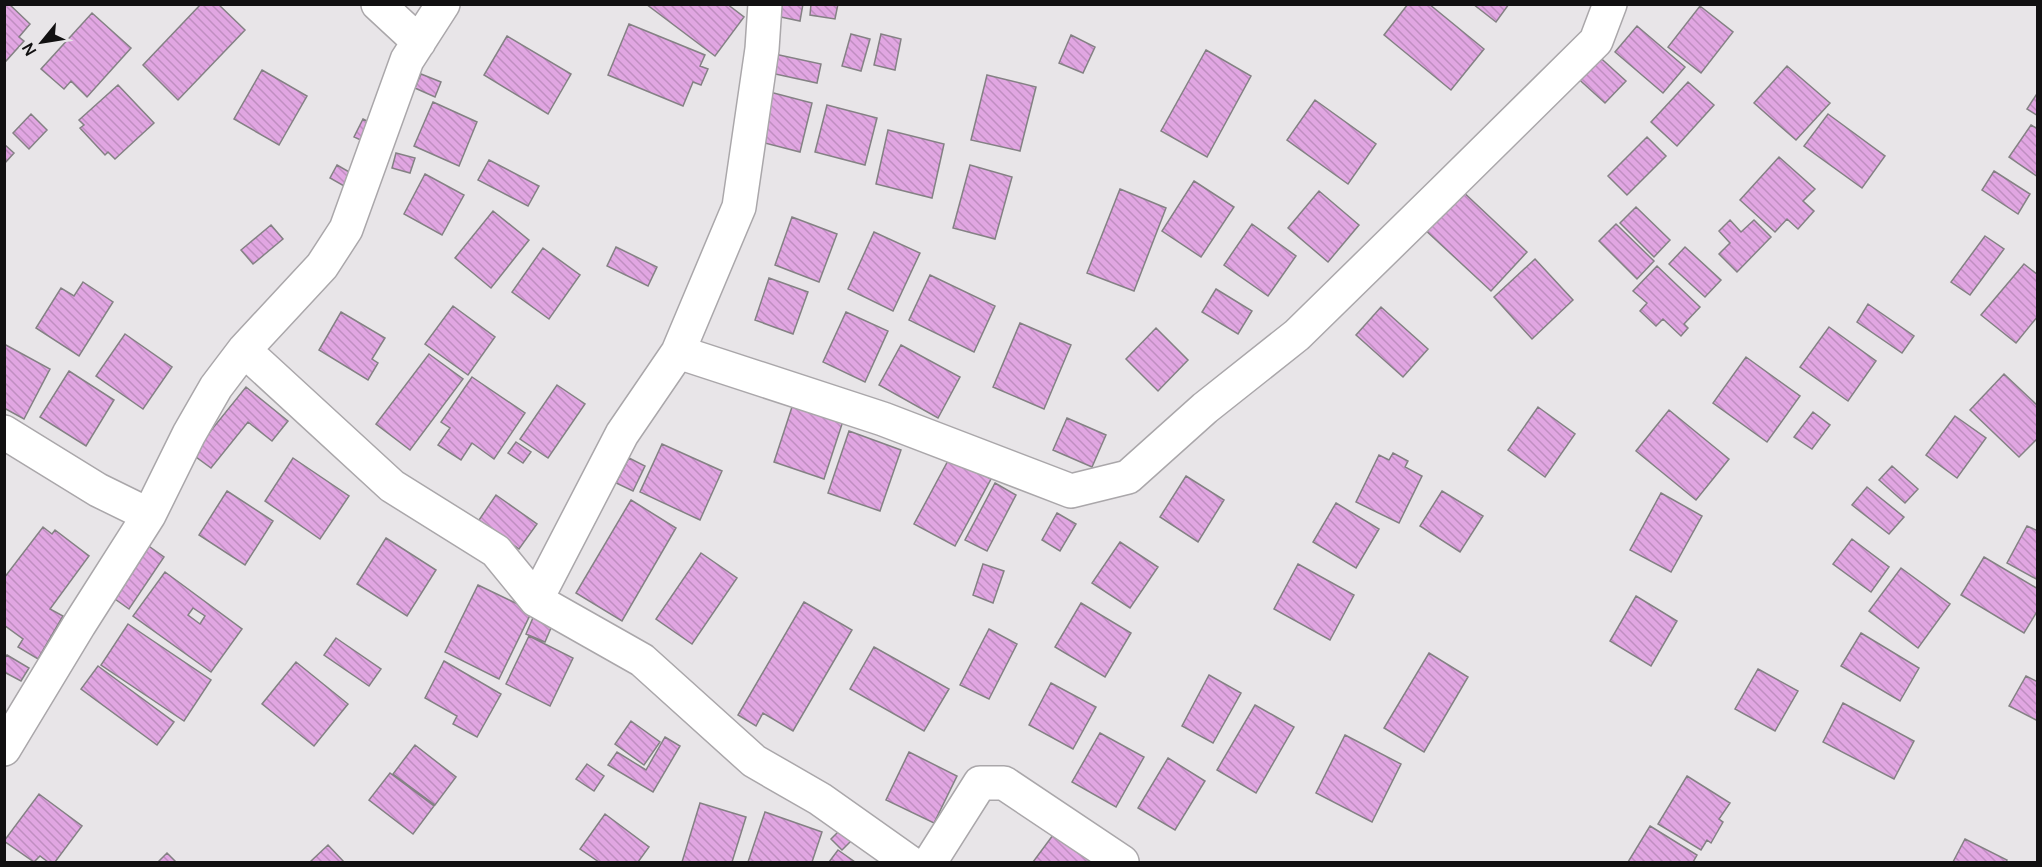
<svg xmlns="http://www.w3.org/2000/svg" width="2042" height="867" font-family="Manrope,sans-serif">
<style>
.building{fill:url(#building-back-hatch);stroke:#848184;stroke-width:1.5;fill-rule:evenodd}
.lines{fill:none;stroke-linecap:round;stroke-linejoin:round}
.minor-casing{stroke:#aaa7aa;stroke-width:36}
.minor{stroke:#fff;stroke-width:33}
</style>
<defs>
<pattern id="building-back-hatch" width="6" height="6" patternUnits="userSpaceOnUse" patternTransform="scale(1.5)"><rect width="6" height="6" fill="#e1a6e2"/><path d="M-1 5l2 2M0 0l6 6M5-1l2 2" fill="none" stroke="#c08ec1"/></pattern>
</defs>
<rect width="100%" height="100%" fill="#e8e5e8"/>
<!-- building -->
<path class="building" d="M4,4H9L30,24L19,37L24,41L6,61L4,60Z
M201,4H218L245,30L178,100L143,65Z
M646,4H727L744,17L715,56Z
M773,4H803L800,21L771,15Z
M811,4H838L835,19L810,15Z
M1408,4H1429L1484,49L1451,90L1384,35Z
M1473,4H1509L1496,22Z
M1700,6L1733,32L1701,73L1668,47Z
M92,13L131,48L87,97L71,81L64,89L41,69Z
M629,24L705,55L700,66L708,69L701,85L693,82L683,106L608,75Z
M1637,26L1685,67L1663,93L1615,52Z
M851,34L870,39L861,71L842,66Z
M881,34L901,39L895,70L874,65Z
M1071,35L1095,47L1083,73L1059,63Z
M507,36L571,74L548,114L484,75Z
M1206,50L1251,76L1207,157L1161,131Z
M1594,52L1626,81L1605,103L1573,74Z
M770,53L821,64L817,83L766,72Z
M1787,66L1830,103L1796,140L1754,103Z
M262,70L307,96L279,145L234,119Z
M421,74L441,82L435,97L415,88Z
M987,75L1036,87L1020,151L971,140Z
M1688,82L1714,105L1677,146L1651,122Z
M118,85L154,123L115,159L108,152L105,155L80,128L84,125L79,120Z
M766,91L812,103L800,152L753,140Z
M2038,92V116L2027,109Z
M1315,100L1376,144L1348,184L1287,140Z
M433,102L477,122L459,166L414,146Z
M827,105L877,118L865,165L815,152Z
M31,114L47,130L29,149L13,133Z
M1828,114L1885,156L1862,188L1804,146Z
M363,119L373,124L365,142L354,137Z
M2031,125L2038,129V177L2009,157Z
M888,130L944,144L932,198L876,184Z
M1647,137L1666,156L1627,195L1608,176Z
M4,144L14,153L4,164Z
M396,153L415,158L410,173L392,168Z
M1779,157L1815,189L1803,201L1814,211L1798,229L1787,219L1775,232L1740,200Z
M489,160L539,186L528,206L478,180Z
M337,165L351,173L344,186L330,178Z
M970,165L1012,177L995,239L953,228Z
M1994,171L2030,194L2018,214L1982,190Z
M425,174L464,195L442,235L404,214Z
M1194,181L1234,207L1201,257L1162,231Z
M1459,188L1527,252L1491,291L1422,227Z
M1120,189L1166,208L1134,291L1087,273Z
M1319,191L1359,225L1328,262L1288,228Z
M1636,207L1670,240L1654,257L1620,223Z
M493,211L529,240L491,288L455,258Z
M792,217L837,234L819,282L775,265Z
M1730,220L1741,232L1754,220L1771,237L1737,272L1719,254L1730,243L1719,231Z
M1252,224L1296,256L1268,296L1224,265Z
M1616,224L1654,261L1637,279L1599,241Z
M271,225L283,239L253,264L241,250Z
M874,232L920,253L893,311L848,289Z
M1985,236L2004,249L1970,295L1951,282Z
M616,247L657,267L648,286L607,266Z
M1685,247L1721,280L1705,297L1669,264Z
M543,248L580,275L549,319L512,292Z
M1535,259L1573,300L1532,339L1494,297Z
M2024,264L2038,275V316L2016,343L1981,315Z
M1657,266L1700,307L1684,324L1688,328L1681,336L1663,319L1656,326L1640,311L1647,303L1633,291Z
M930,275L995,306L974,352L909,320Z
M769,278L808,292L793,334L755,320Z
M83,282L113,302L79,356L36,328L61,288L74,296Z
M1216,289L1252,311L1238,334L1202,312Z
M1868,304L1914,336L1902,353L1857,322Z
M453,306L495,337L468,375L425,344Z
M1381,307L1428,349L1403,377L1356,335Z
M341,312L385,338L372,359L378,363L368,380L319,350Z
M846,312L888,331L865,382L823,362Z
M1020,323L1071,345L1044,409L993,387Z
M1829,327L1876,361L1848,401L1800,367Z
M1156,328L1188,360L1158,391L1126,359Z
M125,334L172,367L143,409L96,376Z
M4,344L50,369L24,419L4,408Z
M901,345L960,377L938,418L879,385Z
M429,354L463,379L410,450L376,424Z
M1746,357L1800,396L1767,442L1713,403Z
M69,371L114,400L86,446L40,417Z
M2004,374L2038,406V438L2019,457L1970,410Z
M472,377L525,413L494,459L472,443L461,460L438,445L450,428L441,422Z
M557,385L585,404L548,458L520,439Z
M246,387L288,421L272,441L248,422L211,468L192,454Z
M793,404L843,421L824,479L774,462Z
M1538,407L1575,434L1545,477L1508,450Z
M1669,410L1729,459L1696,500L1636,451Z
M1813,412L1830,425L1812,449L1794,437Z
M1955,416L1986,438L1957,478L1926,455Z
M1067,418L1106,435L1092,467L1053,450Z
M849,431L901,450L880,511L828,493Z
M516,442L531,452L523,463L508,453Z
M662,444L722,471L700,520L640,492Z
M1393,453L1408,461L1405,467L1422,476L1399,523L1356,502L1379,455L1389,460Z
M950,457L991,479L955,546L914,524Z
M293,458L349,496L320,539L265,501Z
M629,458L645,466L633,491L616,483Z
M1892,466L1918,489L1905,503L1879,480Z
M1186,476L1224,500L1198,542L1160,517Z
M995,483L1016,495L987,551L965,540Z
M1867,487L1904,517L1889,534L1852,505Z
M227,491L273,521L245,565L199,535Z
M1442,491L1483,516L1460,552L1420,526Z
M1661,493L1702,516L1671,572L1630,550Z
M496,495L537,524L519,549L479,520Z
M631,500L676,528L622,621L576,593Z
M1336,503L1379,529L1356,568L1313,542Z
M1057,513L1076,524L1060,551L1042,540Z
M2027,526L2038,531V580L2007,563Z
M43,527L52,534L55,530L89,556L50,609L63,616L38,659L18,647L23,639L4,625V578Z
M386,538L436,570L407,616L357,584Z
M1852,539L1889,567L1871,592L1833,564Z
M143,542L164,557L129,609L108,594Z
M1120,542L1158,567L1130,608L1092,583Z
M701,553L737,578L692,644L656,619Z
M1984,557L2038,589V610L2024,633L1961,595Z
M983,564L1004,571L993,603L973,595Z
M1298,564L1354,595L1330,640L1274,609Z
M1901,568L1950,604L1918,648L1869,611Z
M165,572L242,629L211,672L133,616ZM193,608L205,616L200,624L188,615Z
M478,585L532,611L499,679L445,652Z
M1636,596L1677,621L1651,666L1610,641Z
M804,602L852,630L793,731L763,713L756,726L738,715Z
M1081,603L1131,633L1105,677L1055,647Z
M535,613L554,621L545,642L526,634Z
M128,624L211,680L184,721L101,665Z
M989,629L1017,644L989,699L960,685Z
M1861,633L1919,668L1900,701L1841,666Z
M529,636L573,658L550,706L506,684Z
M336,638L381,669L369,686L324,655Z
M874,647L949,689L924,731L850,689Z
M1429,653L1468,677L1424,752L1384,728Z
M7,655L29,668L21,681L4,672V659Z
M444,661L501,694L477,737L453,724L457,716L425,698Z
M296,662L348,704L314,746L262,704Z
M98,666L174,722L157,745L81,689Z
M1758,669L1798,691L1775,731L1735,709Z
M1209,675L1241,693L1213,743L1182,726Z
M2026,676L2038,682V721L2009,706Z
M1051,683L1096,707L1073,749L1029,725Z
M1843,703L1914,741L1894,779L1823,742Z
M1255,705L1294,727L1256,793L1217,770Z
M631,721L660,742L644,765L615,744Z
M1100,733L1144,757L1116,807L1072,782Z
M1345,735L1401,764L1372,822L1316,793Z
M665,737L680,746L653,792L608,765L617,752L646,770Z
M415,745L456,777L435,805L393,774Z
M909,752L957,776L934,823L886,800Z
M1168,758L1205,781L1175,830L1138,808Z
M587,764L604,776L594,791L576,779Z
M390,773L434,806L413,834L369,800Z
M1687,776L1730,803L1719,819L1723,822L1711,843L1707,840L1701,850L1658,824Z
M39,794L82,826L55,862H48L40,856L34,862L4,841Z
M700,803L746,817L732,862H682Z
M765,812L822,832L812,862H748Z
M605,814L649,847L638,862H599L580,849Z
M847,823L858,834L842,850L831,839Z
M1062,823L1102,862H1033Z
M1650,826L1697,855L1693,862H1628Z
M1965,839L2007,860L2006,862H1953Z
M328,845L344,862H310Z
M838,850L855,862H829Z
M167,853L176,862H158Z"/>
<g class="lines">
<!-- minor casing -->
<g class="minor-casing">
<path id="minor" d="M378,4L419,42
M244,350L392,486L496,551L536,600L642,660L754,761L820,799L909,862
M678,352L883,419L1071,491L1128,477L1205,408L1297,335L1443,192L1596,41L1610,4
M4,432L98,490L149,515
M536,600L622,434L678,352L739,207L762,49L765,4
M4,749L79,625L149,515L189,434L216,387L244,350L322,266L346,229L407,60L443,4
M930,862L980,783H1004L1122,862"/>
</g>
<!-- minor -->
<use href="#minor" class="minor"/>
</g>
<!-- border -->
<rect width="2042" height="867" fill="none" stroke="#111011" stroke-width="12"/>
<!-- north arrow -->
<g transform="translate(42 42) rotate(240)" stroke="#e8e5e8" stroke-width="4.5" paint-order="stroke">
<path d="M0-4.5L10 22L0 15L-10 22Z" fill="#111011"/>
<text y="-9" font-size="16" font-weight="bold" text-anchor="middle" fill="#111011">N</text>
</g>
</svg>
